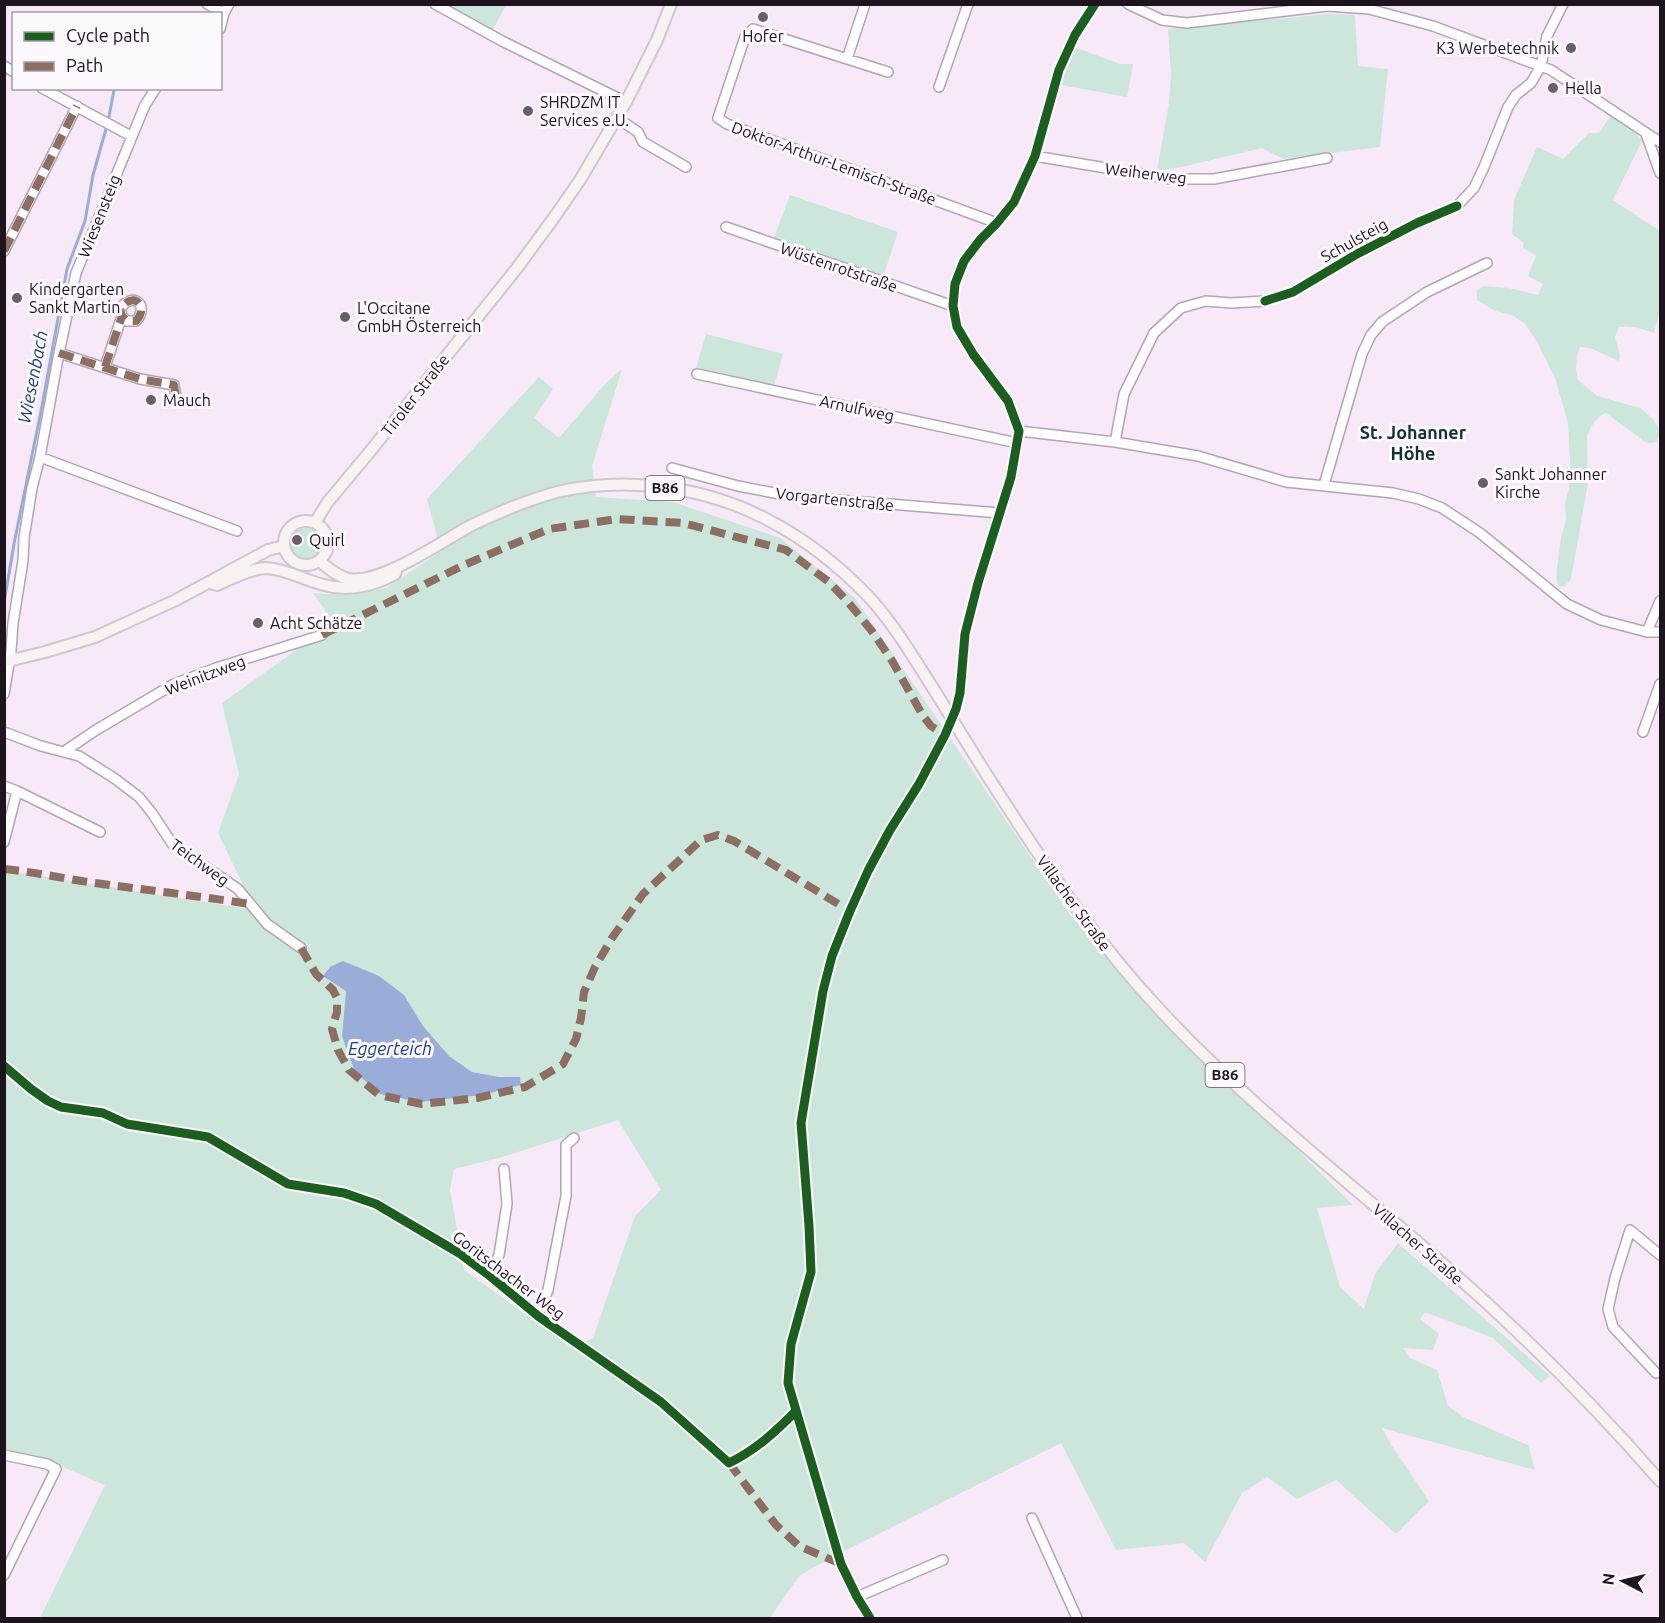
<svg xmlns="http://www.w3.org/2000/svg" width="1665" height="1623" font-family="Ubuntu,sans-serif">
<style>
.green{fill:#cce6dc;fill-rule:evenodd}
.water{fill:#9aadd8}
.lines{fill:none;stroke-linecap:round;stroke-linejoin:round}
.stream{stroke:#9aadd8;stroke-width:3}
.minor-casing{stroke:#b1a6b2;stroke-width:12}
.major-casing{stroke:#cfc8cf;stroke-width:14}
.minor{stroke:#fefcfe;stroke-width:9}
.major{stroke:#f8f2f3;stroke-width:10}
.quiet{stroke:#8d6e63;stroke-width:8;stroke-dasharray:15 8;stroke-linecap:butt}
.cycleway-casing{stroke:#fdf8fe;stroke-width:13}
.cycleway{stroke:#1b5e20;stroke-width:9}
.poi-dot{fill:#695f6a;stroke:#fdf8fe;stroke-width:2}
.labels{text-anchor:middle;stroke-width:6;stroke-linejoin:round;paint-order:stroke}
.shield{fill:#fdf8fe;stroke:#605860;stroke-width:1.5}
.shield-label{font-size:15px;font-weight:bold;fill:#1d141d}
.poi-label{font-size:16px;fill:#1d141d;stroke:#fdf8fe;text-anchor:start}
.street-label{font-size:16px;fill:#1d141d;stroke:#fdf8fe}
.water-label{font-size:18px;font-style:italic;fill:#194183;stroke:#fdf8fe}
.neighbourhood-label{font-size:18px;font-weight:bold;fill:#12332d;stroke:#fdf8fe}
</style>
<rect width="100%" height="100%" fill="#f7e9f8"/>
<!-- green -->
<path class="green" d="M438,5H506L490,35Z
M1328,14L1355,15L1358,66L1388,69L1380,147L1283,159L1262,148L1182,167L1157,171L1169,103L1171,74L1168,29Z
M1074,47L1120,64H1133L1127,97L1061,85Z
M1611,115L1636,132L1642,141L1613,200L1660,231V310L1654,333C1642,329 1631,325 1619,327L1615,337L1620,356L1619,361L1590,348L1580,347L1577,355L1576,370L1578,380L1597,396L1640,408L1654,420L1659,429L1660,434L1656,442L1651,443L1645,442L1606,413L1601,415L1594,422L1587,435L1588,483L1571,579L1565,586L1560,587L1557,582V569L1561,538L1566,520L1565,504L1569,488L1570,459L1568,423L1555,378L1537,342L1525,324L1512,315L1495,311L1477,300V290L1483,286L1509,288L1538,295L1543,284L1528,276L1536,256L1523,248V242L1512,234L1514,200L1537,147L1563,159L1589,133H1599Z
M790,195L898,232L883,277L774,238Z
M706,334L783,354L774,386L696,368Z
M622,369L592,466L596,497L673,502L780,538L855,598L1069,913L1125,980L1353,1205L1317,1208L1340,1287L1364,1309L1375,1274L1398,1243L1550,1376L1541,1383L1493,1338L1425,1312L1420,1319L1439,1334L1433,1350L1403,1348L1410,1358L1437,1370L1448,1406L1463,1417L1528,1445L1535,1470L1382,1428L1392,1446L1429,1501L1396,1534L1336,1480L1297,1499L1267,1477L1242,1493L1205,1562L1184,1543L1116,1550L1061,1443L836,1555L799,1576L770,1618H40L105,1485L46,1460L5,1452L4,870L255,910L218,833L239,774L222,703L334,623L313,593L348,595L386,588L441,551L427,499L539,377L553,389L534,418L559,438L606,383ZM346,991L404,995L423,1026L449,1056L472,1072L499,1077H520L521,1085L482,1095L421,1102L342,1036ZM618,1120L661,1190L635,1216L593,1338L571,1347L464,1270L450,1190L454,1169L499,1158Z
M288 543a18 18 0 1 1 36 0a18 18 0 1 1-36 0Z"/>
<!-- water -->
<path class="water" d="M343,961L379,976L404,995L423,1026L449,1056L472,1072L499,1077H520L521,1085L482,1095L421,1102L380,1094L355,1072L342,1036L346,991L323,976L330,967Z"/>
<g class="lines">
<!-- stream -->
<path class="stream" d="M4,603L14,544L42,406L67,269L85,221L93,175L108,122L114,90L116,88"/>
<!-- minor casing -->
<g class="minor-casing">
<path id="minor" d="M207,4L224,13
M435,4L502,41L626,102
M1128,4L1162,20L1187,23L1327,6L1369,9L1433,26L1551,70L1660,142
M220,29L224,13L229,4
M847,59L865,4
M4,66L14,72
M888,72L753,29L745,37L718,118L727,124L997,223
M939,87L968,4
M42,88L131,136
M617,118L638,132L643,142L686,167
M1646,134L1660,173
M1035,156L1171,179H1214L1327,158
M1457,206L1474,188L1484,167L1508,107L1516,95L1531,83L1541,66L1547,36L1563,4
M726,227L953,306
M4,251L77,106
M59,353L140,379L174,385L177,402
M105,367L122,316L120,309C133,290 150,306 136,321H127L122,316
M697,374L1017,443
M1019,431L1115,442L1198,456L1286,482L1393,493L1419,499L1442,508L1480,533L1567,604L1601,620L1647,632H1660
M1115,442L1124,394L1154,333L1181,308L1206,301L1231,303L1265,301
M40,457L237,531
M672,468L738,486L790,496L1000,513
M1324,485L1362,354L1371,335L1382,322L1427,292L1487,263
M1647,632L1660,601
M4,694L11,651L13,623L23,561L24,538L32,488L40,457L59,353L76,273L145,105L156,88
M956,709L960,693L965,634L978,583L1011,477L1019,431L1008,401L973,354L957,327L953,306L955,284L964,261L980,240L997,223L1014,202L1035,156L1059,70L1075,35L1095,4
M4,732L41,746L79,756L114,778L139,797L152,813L173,845L238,889L267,924L301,948
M1643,732L1660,684
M65,751L96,730L174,684L216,668L322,635
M4,786L17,791L4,842
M17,791L100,832
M4,1066L31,1089L48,1101L61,1107L103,1113L127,1124L208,1137L288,1184L344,1193L376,1204L459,1253L490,1276L538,1316L661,1402L729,1463C756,1450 775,1432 796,1411
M490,1276L499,1255L507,1204L504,1169
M538,1316L548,1290L566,1196V1145L574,1138
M1656,1373L1613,1327L1608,1309L1615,1278L1630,1230L1660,1255
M4,1455L47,1464L56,1469L4,1575
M1032,1518L1077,1618
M857,1597L943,1560
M870,1618L857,1597L841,1564L788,1383L791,1344L811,1272L809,1226L801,1123L823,991L832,956L850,911L868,871L890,830L919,784L948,728"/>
</g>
<!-- major casing -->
<g class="major-casing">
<path id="major" d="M284 543a22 22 0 1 1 44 0a22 22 0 1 1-44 0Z
M315,523L327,503L372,449L517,268L553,219L580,180L626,102L657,40L671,4
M319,561C329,568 336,576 349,579C382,584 442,541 472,525C499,512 527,500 557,492C626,476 704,486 768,520C805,539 839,566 868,596C893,623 912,655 931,685C955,723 978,762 1003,800C1050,873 1100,946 1160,1010C1248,1105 1352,1184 1450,1270C1525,1336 1595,1406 1660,1481
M213,584L217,585C231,579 251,568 266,568C286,569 304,580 324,585C348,592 374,586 395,574L396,571
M4,662L45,652L95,637L176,600L268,550L284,546"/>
</g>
<!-- minor -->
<use href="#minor" class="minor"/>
<!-- major -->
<use href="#major" class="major"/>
<!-- quiet -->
<path class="quiet" d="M4,251L77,106
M59,353L140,379L174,385L177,402
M105,367L122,316L120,309C133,290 150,306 136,321H127L122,316
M322,635L464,565L549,529L617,519L683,523L786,550L829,582L848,602L871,630L891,659L923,716L931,726L945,735
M4,869C35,872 65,879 95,883C147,890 198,896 250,904
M301,948L316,974L333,990L337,998V1012L332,1029L338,1050L349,1070L379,1095L422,1104L477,1098L525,1087L563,1064L576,1039L581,1018L584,992L595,967L612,938L643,894L701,840L718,835L734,841L850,911
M729,1463L776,1525L799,1546L841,1564"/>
<!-- cycleway casing -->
<g class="cycleway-casing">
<path id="cycleway" d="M1265,301L1293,292L1357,254L1417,223L1457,206
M4,1066L31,1089L48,1101L61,1107L103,1113L127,1124L208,1137L288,1184L344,1193L376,1204L459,1253L490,1276L538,1316L661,1402L729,1463C756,1450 775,1432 796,1411
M870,1618L857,1597L841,1564L788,1383L791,1344L811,1272L809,1226L801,1123L823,991L832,956L850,911L868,871L890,830L919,784L945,735L956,709L960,693L965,634L978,583L1011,477L1019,431L1008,401L973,354L957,327L953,306L955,284L964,261L980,240L997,223L1014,202L1035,156L1059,70L1075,35L1095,4"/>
</g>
<!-- cycleway -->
<use href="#cycleway" class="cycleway"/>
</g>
<!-- markers -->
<g class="poi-dot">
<circle cx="763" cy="17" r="6"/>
<circle cx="1571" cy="48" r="6"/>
<circle cx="1553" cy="88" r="6"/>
<circle cx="528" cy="111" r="6"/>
<circle cx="17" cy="298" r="6"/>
<circle cx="345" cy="317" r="6"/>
<circle cx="151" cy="400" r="6"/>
<circle cx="1483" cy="483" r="6"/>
<circle cx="297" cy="540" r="6"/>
<circle cx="258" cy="623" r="6"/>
</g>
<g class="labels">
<!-- shield labels -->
<g class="shield">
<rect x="645.5" y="476" width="39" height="24" rx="4.5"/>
<rect x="1205.5" y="1063" width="39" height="24" rx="4.5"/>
</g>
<g class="shield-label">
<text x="665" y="493">B86</text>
<text x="1225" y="1080">B86</text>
</g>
<!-- poi labels -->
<g class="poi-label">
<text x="763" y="42" text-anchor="middle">Hofer</text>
<text x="1559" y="54" text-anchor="end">K3 Werbetechnik</text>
<text x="1565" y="94">Hella</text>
<text x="540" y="108">SHRDZM IT<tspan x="540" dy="18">Services e.U.</tspan></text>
<text x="29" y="295">Kindergarten<tspan x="29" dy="18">Sankt Martin</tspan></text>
<text x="357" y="314">L'Occitane<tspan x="357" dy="18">GmbH Österreich</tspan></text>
<text x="163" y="406">Mauch</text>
<text x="1495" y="480">Sankt Johanner<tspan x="1495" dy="18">Kirche</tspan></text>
<text x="309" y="546">Quirl</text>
<text x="270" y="629">Acht Schätze</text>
</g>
<!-- street labels -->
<g class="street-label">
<text transform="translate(834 163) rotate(20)" y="6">Doktor-Arthur-Lemisch-Straße</text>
<text transform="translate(1146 173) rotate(7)" y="6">Weiherweg</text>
<text transform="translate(99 216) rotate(-68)" y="6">Wiesensteig</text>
<text transform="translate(1354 240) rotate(-29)" y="6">Schulsteig</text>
<text transform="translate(839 267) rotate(19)" y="6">Wüstenrotstraße</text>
<text transform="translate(415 395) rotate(-52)" y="6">Tiroler Straße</text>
<text transform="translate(857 408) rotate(12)" y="6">Arnulfweg</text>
<text transform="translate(835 499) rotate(6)" y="6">Vorgartenstraße</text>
<text transform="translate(205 675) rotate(-21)" y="6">Weinitzweg</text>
<text transform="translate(200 862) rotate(36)" y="6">Teichweg</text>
<text transform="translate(1074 903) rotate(54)" y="6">Villacher Straße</text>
<text transform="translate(1418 1244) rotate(41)" y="6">Villacher Straße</text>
<text transform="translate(509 1275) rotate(37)" y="6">Goritschacher Weg</text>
</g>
<!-- water labels -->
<g class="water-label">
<text transform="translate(33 377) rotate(-79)" y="6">Wiesenbach</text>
<text x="390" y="1055">Eggerteich</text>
</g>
<!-- neighbourhood labels -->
<g class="neighbourhood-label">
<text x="1413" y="439">St. Johanner<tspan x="1413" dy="21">Höhe</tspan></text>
</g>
</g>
<!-- border -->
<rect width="1665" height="1623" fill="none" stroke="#1d141d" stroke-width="12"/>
<!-- legend -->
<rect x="12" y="12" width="210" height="78" fill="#fdf8fe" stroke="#a39da4" stroke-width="1.5"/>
<rect x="24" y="32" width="30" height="9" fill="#1b5e20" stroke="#a39da4" stroke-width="1.5"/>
<text x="66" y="42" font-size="18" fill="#1d141d">Cycle path</text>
<rect x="24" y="62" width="30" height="9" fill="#8d6e63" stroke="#a39da4" stroke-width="1.5"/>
<text x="66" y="72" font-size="18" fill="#1d141d">Path</text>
<!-- north arrow -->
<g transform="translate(1623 1581) rotate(277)" stroke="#fdf8fe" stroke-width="4.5" paint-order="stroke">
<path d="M0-4.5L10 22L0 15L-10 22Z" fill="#1d141d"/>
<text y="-9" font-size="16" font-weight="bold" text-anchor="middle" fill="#1d141d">N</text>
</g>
</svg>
